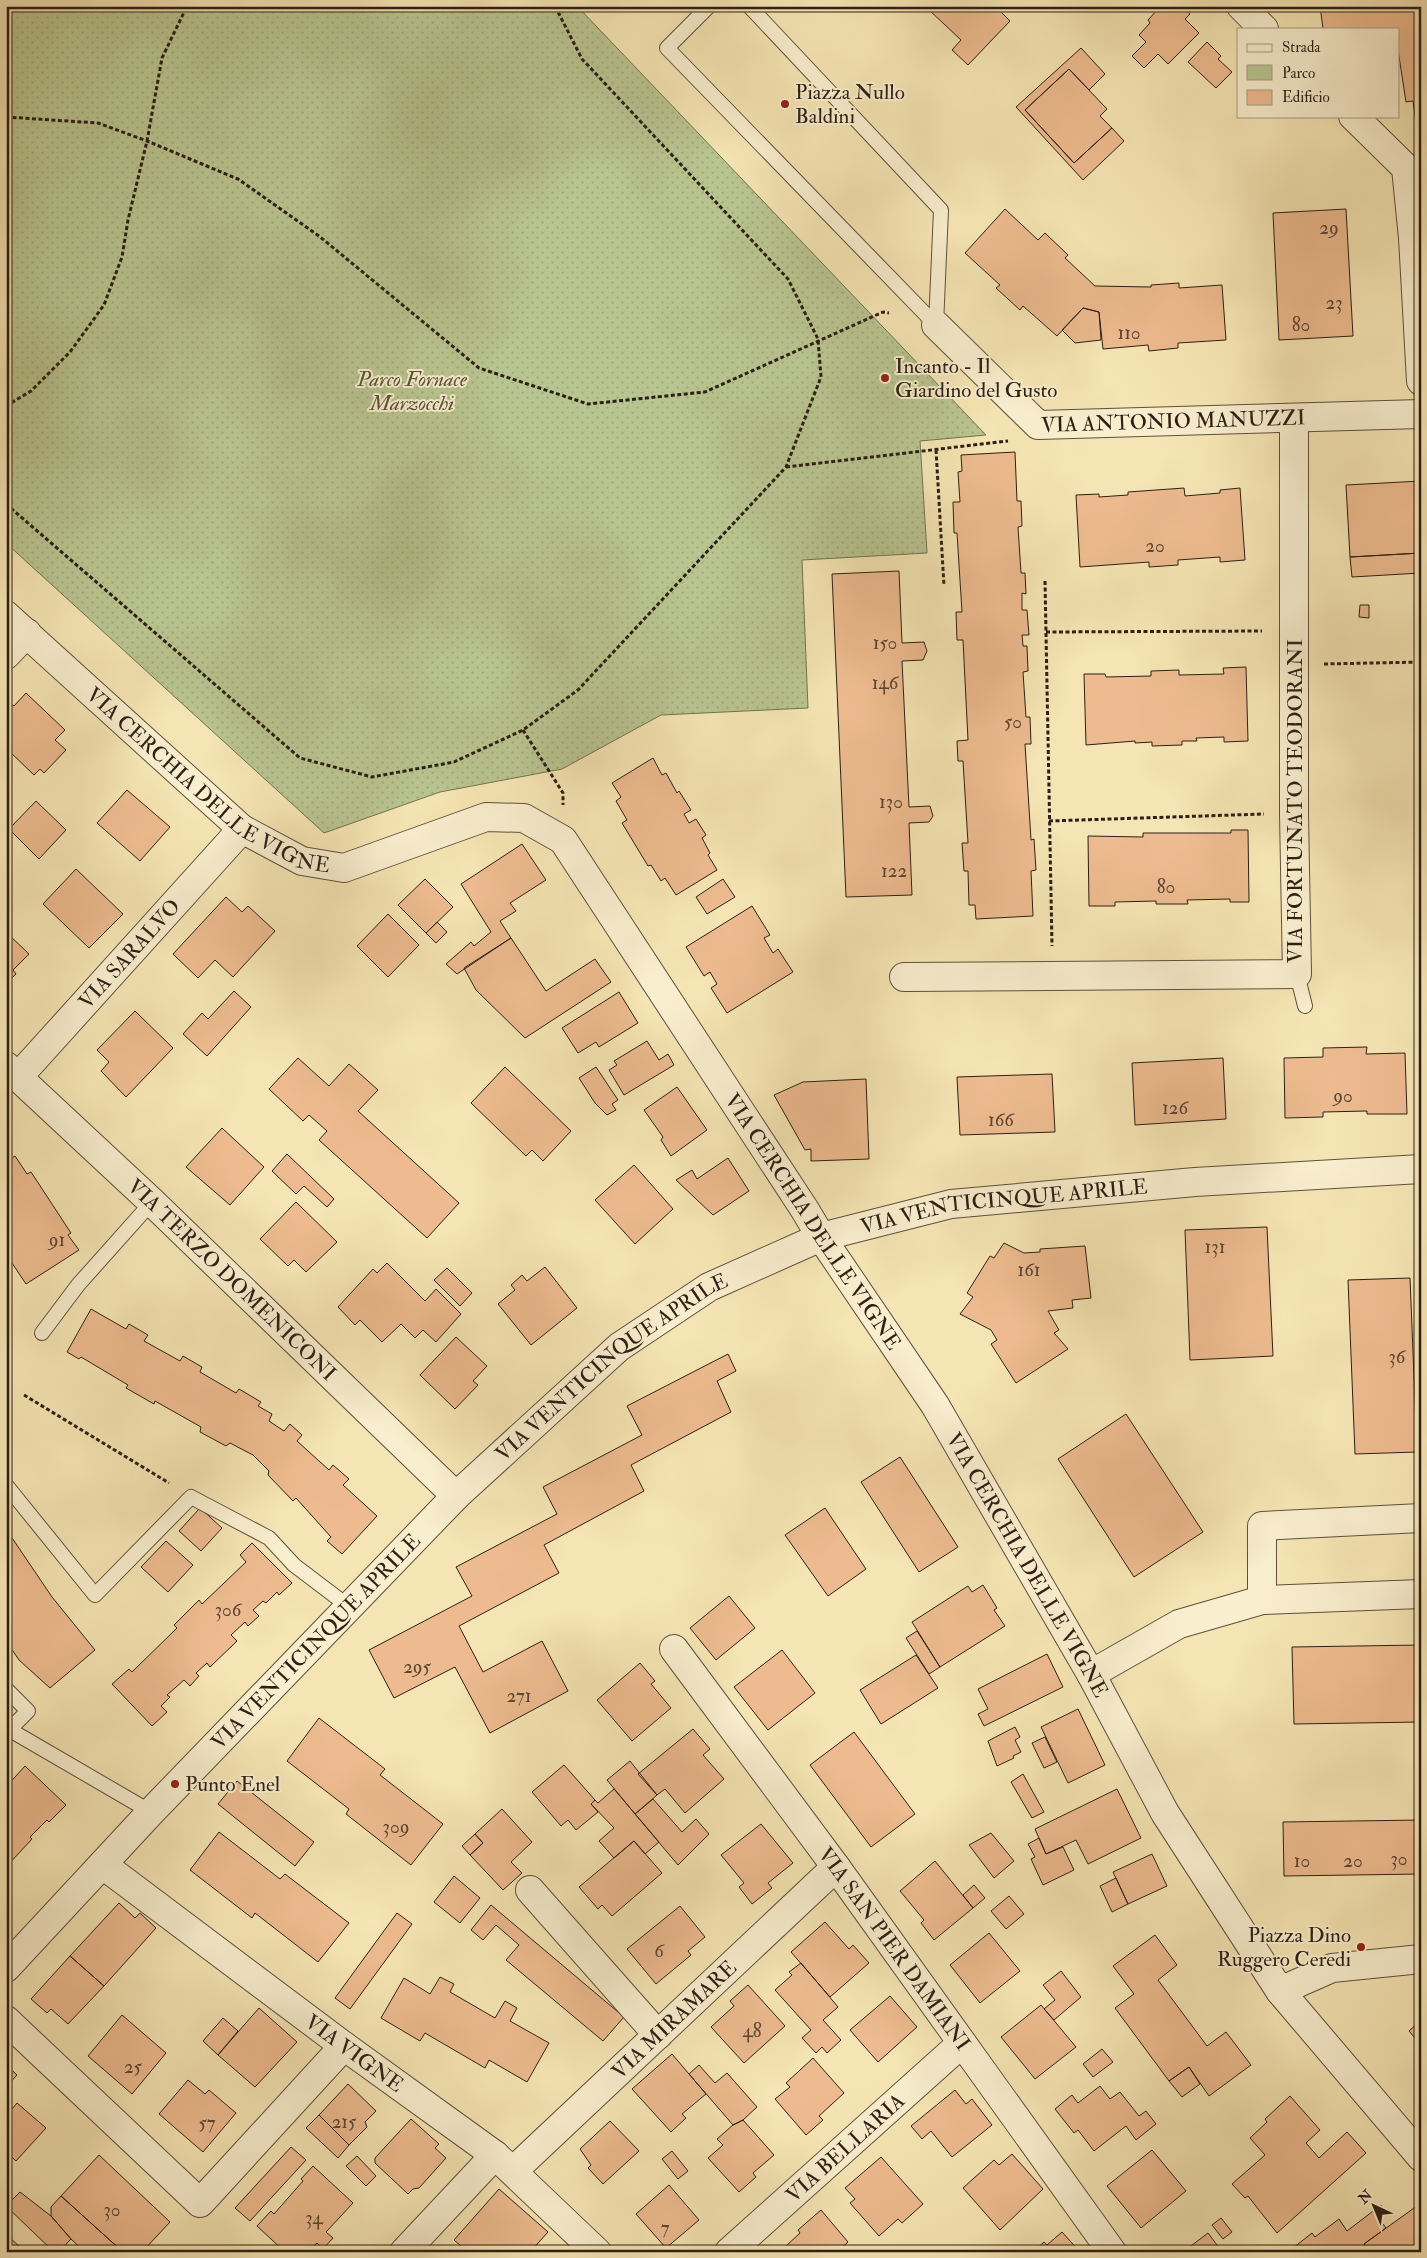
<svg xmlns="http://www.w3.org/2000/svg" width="1427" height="2258" font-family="'IM FELL Double Pica',serif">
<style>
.green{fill:url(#green-dots);stroke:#727252}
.building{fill:#edbb8f;stroke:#2c1f15}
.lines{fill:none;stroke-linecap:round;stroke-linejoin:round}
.service-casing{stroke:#5e503d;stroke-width:16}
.minor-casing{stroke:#5e503d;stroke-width:30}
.path{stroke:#2c1f15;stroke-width:3;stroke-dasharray:4 2.5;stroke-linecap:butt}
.service{stroke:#f9eece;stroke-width:14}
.minor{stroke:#f9eece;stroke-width:28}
.poi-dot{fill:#8f2418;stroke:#f9eece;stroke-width:2}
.labels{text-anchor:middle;stroke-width:4;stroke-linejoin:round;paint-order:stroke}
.number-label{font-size:19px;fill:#5c4634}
.poi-label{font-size:21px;fill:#2c1f15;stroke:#f9eece;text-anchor:start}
.park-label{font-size:21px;font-style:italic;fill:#56513a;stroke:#f9eece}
.street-label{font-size:21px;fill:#2c1f15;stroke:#f9eece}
</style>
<defs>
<pattern id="green-dots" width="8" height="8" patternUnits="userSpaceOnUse" patternTransform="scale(1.25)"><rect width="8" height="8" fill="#b9c590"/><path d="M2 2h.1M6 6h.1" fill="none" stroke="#9fa97b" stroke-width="1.8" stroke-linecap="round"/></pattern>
</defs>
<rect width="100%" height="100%" fill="#f6e5b4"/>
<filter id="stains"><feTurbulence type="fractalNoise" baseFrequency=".004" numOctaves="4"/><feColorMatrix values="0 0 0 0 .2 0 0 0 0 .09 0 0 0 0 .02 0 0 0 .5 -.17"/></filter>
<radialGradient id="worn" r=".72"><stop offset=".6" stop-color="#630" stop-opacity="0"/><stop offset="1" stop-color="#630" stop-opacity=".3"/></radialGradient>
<!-- green -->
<path class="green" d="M6,6H577L986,435L920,441L927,553L802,560L808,708L661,715L562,769L440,792L324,833L6,543Z"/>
<!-- building -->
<path class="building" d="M930,6H995L1010,21L968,65L952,50L961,40L928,9Z
M1168,6H1183L1190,14L1185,19L1199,33L1168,64L1158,54L1144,68L1132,56L1146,42L1139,35L1150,23L1148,20L1158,9L1161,12Z
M1320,6H1421V132H1417L1413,101L1406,102L1398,50V29H1323Z
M1207,42L1221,56L1218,59L1232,72L1216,88L1188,62Z
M1081,48L1105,74L1089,90L1069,69L1025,110L1074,163L1112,128L1124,141L1083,180L1016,107Z
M1069,69L1107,109L1100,116L1112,128L1074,163L1025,110Z
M1005,209L1038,240L1045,233L1068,255L1065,258L1095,286L1151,287V285L1179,283V288L1222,285L1226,340L1178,343V348L1149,351L1148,345L1103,349L1099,312L1083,308L1057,336L1023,306L1020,310L996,288L1000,285L965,253Z
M1346,209L1353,336L1279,340L1273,213Z
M1083,308L1099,312L1101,340L1075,343L1062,330Z
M1015,452L1017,501H1021L1022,526L1018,527L1021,573H1025L1026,594L1022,593V610H1027L1029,635H1022L1023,646H1027L1028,671L1023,672L1026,717H1030L1031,744H1025L1031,840L1034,839L1036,870L1031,871L1033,916L976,919L975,905H969L968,871H964L962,843H968L963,761H958L957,741L968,740L963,640H957L956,612H962L957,533H954L953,502H960L958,472L962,471L961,455Z
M1421,481V553L1350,557L1346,485Z
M1184,488L1185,496L1220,493V490L1240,488L1245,560L1220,562V557L1178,560V565L1149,567V562L1080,567L1076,495L1099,494V497L1128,495V492Z
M1421,553V573L1352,577L1350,557Z
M899,571L902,643L924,642L927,651L923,660L902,661L909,807L930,806L933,816L929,822L909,823L912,895L846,897L832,574Z
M1360,605H1369V618L1359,617Z
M1246,667L1248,741L1224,742V737L1196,738L1197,741H1182V745L1152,746V742L1135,743V741L1086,745L1084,674H1105L1106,677L1151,676V671L1179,670V675L1224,674L1223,668Z
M26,693L65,730L55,740L66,750L44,773L40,769L34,775L6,748V705L9,702L14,706Z
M653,758L662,775L666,773L677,793L679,791L691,810L684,814L689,823L696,819L706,835L702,838L710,853L708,855L717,870L676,895L665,878L661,881L651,865L648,866L622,823L627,820L616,801L621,797L612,783Z
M127,790L170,827L140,861L97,823Z
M36,801L66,830L39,859L9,829Z
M1231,830H1248L1249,902H1230V899L1187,900L1188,904H1156V901L1115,902V906H1089L1088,836L1143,837V833H1231Z
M522,844L546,880L510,903L516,911L500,921L511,938L457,974L446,964L471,942L474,946L491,932L461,884Z
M76,869L123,914L89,948L43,904Z
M425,879L453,907L426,933L398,905Z
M723,879L735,897L707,914L696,897Z
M226,897L242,912L248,906L275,931L233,977L215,960L198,978L173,954Z
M752,906L770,935L764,938L773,953L778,949L793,972L727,1013L711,988L717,984L710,972L704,976L686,947Z
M388,914L419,945L388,977L357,946Z
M437,922L447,932L436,943L426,933Z
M6,932L29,954L13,970L16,974L6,984Z
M511,938L546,991L595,959L611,982L525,1038L476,990L464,968Z
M234,991L251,1007L207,1056L183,1034L202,1013L208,1019Z
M619,992L638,1023L599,1047L596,1042L578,1053L562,1028Z
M135,1011L173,1048L126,1097L101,1071L109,1062L97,1050Z
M647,1041L659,1060L668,1054L674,1065L624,1095L609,1070L617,1065L614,1061Z
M1367,1047L1366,1054L1405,1053L1407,1114H1367V1111L1323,1112V1117L1285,1118L1284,1058L1323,1057V1048Z
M298,1058L329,1086L349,1064L378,1090L358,1111L459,1203L427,1238L319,1140L327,1131L309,1115L303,1121L269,1089Z
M1223,1058L1226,1119L1135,1125L1132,1063Z
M505,1067L571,1131L543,1161L532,1150L526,1156L471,1103Z
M596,1067L618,1100L612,1104L616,1110L607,1115L595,1103L579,1078Z
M1052,1074L1055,1132L960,1135L957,1077Z
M866,1079L869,1159L811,1161V1149L805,1150L774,1095L803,1082Z
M677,1087L707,1130L671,1156L661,1140L663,1137L644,1110Z
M222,1128L264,1167L230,1205L186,1167Z
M287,1154L334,1199L327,1207L304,1186L296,1194L272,1171Z
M15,1156L27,1174L31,1172L71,1233L68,1235L79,1250L26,1284L6,1254V1162Z
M728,1158L749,1191L713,1215L676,1180L692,1170L697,1179Z
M634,1165L673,1209L635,1244L595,1200Z
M296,1202L337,1242L306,1272L294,1260L288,1266L260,1239Z
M1267,1227L1273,1356L1190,1360L1185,1230Z
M1004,1243L1024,1253L1040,1252V1249L1085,1246L1091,1298L1072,1300L1073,1308L1048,1311L1059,1330L1054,1333L1068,1349L1016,1383L991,1344L997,1340L991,1330L960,1314L973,1297L967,1293L990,1256L994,1258Z
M387,1263L425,1301L436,1289L461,1314L436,1342L423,1330L415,1338L401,1324L382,1342L360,1320L355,1325L338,1307L373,1269L377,1273Z
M545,1267L577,1308L531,1345L498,1304L515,1290L511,1285L522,1275L527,1281Z
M447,1268L472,1293L460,1306L434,1280Z
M1410,1278L1417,1452L1355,1454L1348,1280Z
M91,1309L126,1329L129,1324L148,1335L144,1341L180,1361L183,1356L202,1367L200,1372L236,1393L239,1389L261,1402L258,1406L272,1414L269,1421L284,1431L290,1424L302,1435L297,1441L329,1470L333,1465L349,1479L343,1485L377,1516L342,1554L327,1541L331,1537L296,1498L293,1501L268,1475L269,1471L253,1455L230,1443L226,1446L200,1432L201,1427L155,1401L154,1404L126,1388L128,1385L81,1357L79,1359L67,1352Z
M456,1337L487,1366L473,1381L478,1385L455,1409L420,1375Z
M728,1354L736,1371L717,1381L731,1412L631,1465L644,1491L544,1545L559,1573L459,1626L483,1672L542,1641L568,1691L490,1733L455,1667L394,1698L369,1650L472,1596L456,1567L557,1514L543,1487L642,1435L627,1406Z
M1126,1414L1203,1532L1134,1577L1058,1459Z
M900,1457L958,1547L919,1572L861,1482Z
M200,1508L222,1528L201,1551L179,1531Z
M825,1508L866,1569L828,1596L785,1535Z
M6,1529L52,1597L95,1650L50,1688L19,1660L6,1641Z
M166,1541L193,1565L168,1592L141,1567Z
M252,1543L292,1583L279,1595L277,1592L266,1603L263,1601L253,1610L259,1616L248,1626L245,1622L231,1635L237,1641L210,1667L207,1663L196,1673L199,1676L190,1686L184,1680L167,1695L170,1697L161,1706L167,1712L152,1726L112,1684L129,1669L132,1672L177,1628L174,1625L199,1600L202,1604L246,1562L240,1555Z
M983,1585L997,1608L994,1610L1005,1626L940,1667L912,1622L968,1586L972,1592Z
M729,1596L755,1628L716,1660L690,1628Z
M917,1631L940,1667L929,1674L906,1638Z
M1421,1645V1722L1294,1724L1292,1647Z
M782,1650L815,1693L768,1730L734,1687Z
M1047,1654L1063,1687L984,1726L978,1714L988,1709L978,1689Z
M916,1655L938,1688L881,1724L860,1690Z
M640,1663L655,1681L651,1684L671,1708L632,1741L597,1700Z
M1078,1709L1105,1765L1068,1783L1041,1727Z
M319,1718L385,1769L380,1775L443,1824L411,1865L346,1814L349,1809L287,1761Z
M1015,1727L1020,1737L1015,1740L1021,1752L1013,1756L1014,1758L997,1766L988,1741Z
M693,1729L710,1749L703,1755L724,1779L685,1813L665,1789L657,1795L638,1774Z
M854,1732L915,1814L871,1847L810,1765Z
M1045,1737L1057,1762L1044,1768L1032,1743Z
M630,1761L657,1795L635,1814L607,1780Z
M564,1765L595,1800L591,1804L598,1812L576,1830L568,1820L561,1826L532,1792Z
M25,1766L66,1805L49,1822L47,1820L30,1837L32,1839L6,1867V1787Z
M1023,1774L1044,1812L1032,1818L1011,1782Z
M237,1781L314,1842L295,1866L218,1804Z
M614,1789L659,1842L645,1854L634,1841L614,1858L599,1841L614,1828L591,1804L595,1800L598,1803Z
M1117,1789L1141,1838L1088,1864L1076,1840L1046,1854L1035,1829Z
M653,1799L682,1832L696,1819L709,1834L678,1865L635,1814Z
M502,1809L532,1842L511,1862L522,1873L503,1890L470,1855L483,1843L475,1834Z
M1421,1820V1874L1284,1876L1283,1822Z
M761,1824L793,1863L768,1883L772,1888L752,1904L739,1887L744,1883L721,1855Z
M219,1832L280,1879L285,1874L349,1923L318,1962L255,1913L252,1918L190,1870Z
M991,1833L1014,1861L994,1878L969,1845Z
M475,1834L483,1843L470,1855L462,1846Z
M1039,1838L1046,1854L1063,1847L1074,1870L1043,1885L1031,1859L1035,1857L1028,1844Z
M634,1841L662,1873L612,1916L602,1905L598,1909L579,1887Z
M1152,1854L1167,1886L1128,1904L1113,1872Z
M935,1861L973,1908L934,1940L921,1923L924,1920L900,1891Z
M454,1876L480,1898L460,1923L434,1902Z
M1116,1878L1128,1904L1112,1912L1100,1886Z
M974,1885L985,1898L973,1908L963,1895Z
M1009,1896L1024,1914L1006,1929L991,1911Z
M119,1903L135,1918L140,1913L156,1928L104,1986L70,1956Z
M491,1905L624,2017L603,2041L506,1960L519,1945L496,1925L483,1940L471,1930Z
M680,1906L705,1937L688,1951L691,1955L656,1984L627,1949Z
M397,1913L412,1924L350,2009L335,1998Z
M825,1922L849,1949L853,1945L869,1963L830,1997L791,1952Z
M989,1933L1020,1971L980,2003L950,1965Z
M1155,1935L1177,1965L1158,1980L1207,2046L1226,2032L1251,2065L1209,2096L1189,2067L1169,2081L1115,2008L1134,1994L1113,1966Z
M70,1956L104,1986L68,2024L51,2009L47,2013L31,1999Z
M801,1963L838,2007L823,2020L841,2040L827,2053L822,2047L816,2053L802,2038L811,2030L775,1990L792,1975L789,1972Z
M1061,1971L1081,1997L1054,2020L1044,2009L1055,2000L1043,1985Z
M440,1977L454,1984L450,1992L495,2018L505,2001L517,2008L510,2021L549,2043L527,2082L489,2060L485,2068L425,2033L420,2041L381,2018L404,1978L430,1994Z
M748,1985L785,2026L744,2063L711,2027L734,2006L730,2001Z
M890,1996L917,2027L878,2062L850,2030Z
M1041,2005L1076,2047L1035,2079L1001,2037Z
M259,2008L297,2042L255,2087L218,2055Z
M122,2015L166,2053L132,2094L88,2056Z
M223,2018L238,2031L218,2055L203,2041Z
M1421,2020V2045L1409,2031Z
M1102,2049L1113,2062L1093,2077L1083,2064Z
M672,2054L706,2094L682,2114L686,2118L671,2132L632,2089Z
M813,2058L844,2093L819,2116L823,2120L806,2135L775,2099L790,2087L786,2083Z
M6,2065L17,2075L6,2087Z
M699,2065L715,2083L727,2073L757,2107L743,2120L733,2125L689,2074Z
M1189,2067L1200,2084L1182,2097L1169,2081Z
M188,2080L205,2094L209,2090L236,2113L203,2152L159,2114Z
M348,2084L376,2111L365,2122L367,2127L349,2145L319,2115Z
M1100,2086L1110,2099L1120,2092L1139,2116L1146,2111L1156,2124L1136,2140L1126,2126L1094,2151L1078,2130L1074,2133L1055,2109L1072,2095L1078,2103Z
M955,2090L966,2104L972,2099L992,2125L952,2157L931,2131L922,2139L911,2126Z
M1290,2096L1320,2130L1306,2143L1319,2158L1347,2132L1366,2153L1277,2233L1248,2196L1245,2198L1232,2184L1265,2155L1250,2138L1267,2122L1265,2119Z
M17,2103L46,2128L16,2161L6,2152V2104L12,2109Z
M319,2115L349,2145L338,2158L306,2128Z
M411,2119L439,2144L435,2148L446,2158L419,2188L413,2189L408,2194L375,2163V2158Z
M743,2120L774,2155L753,2173L756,2177L739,2192L708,2158L723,2145L717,2139L733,2125Z
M610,2121L639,2151L603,2184L588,2168L591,2165L580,2149Z
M291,2147L306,2160L250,2221L235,2208Z
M1152,2150L1186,2191L1141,2228L1107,2186Z
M672,2151L688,2171L678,2179L662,2159Z
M1012,2154L1043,2189L1000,2230L963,2188L994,2160L999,2165Z
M99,2155L170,2222L142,2252H123L61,2196Z
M357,2156L376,2176L366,2186L346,2166Z
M881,2157L923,2204L902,2223L898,2219L879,2236L850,2203L855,2199L845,2188Z
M313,2166L353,2203L326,2232L333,2238L323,2249L317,2243L307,2252H285L257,2226L271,2211L274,2214L303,2181L301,2179Z
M669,2185L699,2220L666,2248L636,2214Z
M499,2189L548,2232L530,2252H468L454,2240Z
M20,2192L51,2216L71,2239L59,2252H54L6,2206Z
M61,2196L123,2252H85L71,2239L51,2216V2207Z
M1421,2203V2251L1369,2252L1364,2244Z
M1381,2205L1387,2213L1379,2219L1386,2228L1364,2244L1369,2252H1288L1312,2233L1315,2237L1339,2219L1347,2231Z
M821,2210L848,2242L837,2252H790L786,2246L800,2233L798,2230Z
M1221,2218L1232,2232L1223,2239L1212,2225Z
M1062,2232L1080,2252H1033L1044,2242L1047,2245Z
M1208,2233L1220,2249L1217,2252H1183Z
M6,2234L22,2249L20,2252H6Z
M147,2246L153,2252H142Z
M920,2246L926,2252H913Z"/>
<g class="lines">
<!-- service casing -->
<g class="service-casing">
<path id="service" d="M709,6L667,48L936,325
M749,6L941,210L936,325
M1297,974L1305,1006
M42,1333L78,1285L152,1202
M6,1485L95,1595L191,1497L269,1538L294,1565L348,1606
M6,1689L28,1711L6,1733
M10,1730L151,1812"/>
</g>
<!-- minor casing -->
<g class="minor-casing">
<g id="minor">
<path d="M1241,6L1264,29"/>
<path d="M1353,116L1406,168L1413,238L1421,381"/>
<path id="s1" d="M936,325L1038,425L1421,414"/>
<path id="s2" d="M6,615L242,829L302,861L344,868L486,817L524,818L563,840L805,1210L821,1237L935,1405L1091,1674L1165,1813L1280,1991L1421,2157"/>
<path d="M6,655L27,633"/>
<path d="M904,977L1297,974L1294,814V418"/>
<path id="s3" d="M6,1066L152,1202L456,1496"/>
<path id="s4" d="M18,1077L242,829"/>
<path d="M1262,1600V1526L1421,1518"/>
<path id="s5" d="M674,1649L836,1867L1112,2252"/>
<path d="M1091,1674L1179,1624L1262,1600L1421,1594"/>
<path id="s6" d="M103,1865L344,2046L495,2155L597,2252"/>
<path d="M530,1890L658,2035"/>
<path id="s7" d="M6,1968L151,1812L456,1496L619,1347L709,1287L821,1237L951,1204L1195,1182L1421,1169"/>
<path d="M1280,1991L1332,1968L1421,1959"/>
<path d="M6,2020L200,2203L344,2046"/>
<path id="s8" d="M513,2171L836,1867"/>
<path d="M404,2252L495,2155"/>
<path id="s9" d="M729,2252L962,2043"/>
</g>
</g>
<!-- path -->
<path class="path" d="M6,117L98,123L147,141L238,179L319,236L479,368L588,404L705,392L883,312L889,313
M6,406L31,391L70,352L104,305L122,257L128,220L147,141L162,58L187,6
M936,450L944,586
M786,467L1008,441
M6,504L300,758L372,777L454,762L523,730L578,690L786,467L821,377L818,339L788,279L582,59L555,6
M1045,581L1052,946
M1046,632L1262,631
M1324,664L1421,662
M523,730L563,793V805
M1049,821L1264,814
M24,1395L169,1483"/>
<!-- service -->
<use href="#service" class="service"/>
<!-- minor -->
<use href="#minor" class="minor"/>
</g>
<!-- markers -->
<g class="poi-dot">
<circle cx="785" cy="104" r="5"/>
<circle cx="885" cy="378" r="5"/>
<circle cx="175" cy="1784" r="5"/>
<circle cx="1361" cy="1947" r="5"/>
</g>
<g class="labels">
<!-- number labels -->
<g class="number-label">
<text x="1329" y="234">29</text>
<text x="1334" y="309">23</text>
<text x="1301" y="331">80</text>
<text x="1129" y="339">110</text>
<text x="1155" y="552">20</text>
<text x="885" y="649">150</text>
<text x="885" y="689">146</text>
<text x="1013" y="728">50</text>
<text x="891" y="808">130</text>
<text x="894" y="877">122</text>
<text x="1166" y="893">80</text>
<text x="1343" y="1102">90</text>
<text x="1175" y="1114">126</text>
<text x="1001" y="1126">166</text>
<text x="57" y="1246">91</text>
<text x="1215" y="1253">131</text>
<text x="1029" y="1276">161</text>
<text x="1397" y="1363">36</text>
<text x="228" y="1616">306</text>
<text x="417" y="1673">295</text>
<text x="519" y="1702">271</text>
<text x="396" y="1833">309</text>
<text x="1399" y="1865">30</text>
<text x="1302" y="1867">10</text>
<text x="1353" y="1867">20</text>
<text x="659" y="1957">6</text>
<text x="752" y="2037">48</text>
<text x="133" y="2073">25</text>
<text x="344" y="2128">215</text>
<text x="207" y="2129">57</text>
<text x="112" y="2216">30</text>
<text x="314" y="2224">34</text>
<text x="665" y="2234">7</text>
</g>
<!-- poi labels -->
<g class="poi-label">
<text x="795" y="99">Piazza Nullo<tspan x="795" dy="24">Baldini</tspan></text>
<text x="895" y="373">Incanto - Il<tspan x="895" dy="24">Giardino del Gusto</tspan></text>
<text x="185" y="1791">Punto Enel</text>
<text x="1351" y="1942" text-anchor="end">Piazza Dino<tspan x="1351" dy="24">Ruggero Ceredi</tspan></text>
</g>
<!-- park labels -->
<g class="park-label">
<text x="412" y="386">Parco Fornace<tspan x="412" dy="24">Marzocchi</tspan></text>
</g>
<!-- street labels -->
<g class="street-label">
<text dy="7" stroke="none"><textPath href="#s1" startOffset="278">VIA ANTONIO MANUZZI</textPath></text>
<text dy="7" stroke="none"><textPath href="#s2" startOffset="264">VIA CERCHIA DELLE VIGNE</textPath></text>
<text transform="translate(1295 801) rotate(-90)" y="7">VIA FORTUNATO TEODORANI</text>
<text dy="7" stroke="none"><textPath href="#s4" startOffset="166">VIA SARALVO</textPath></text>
<text dy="7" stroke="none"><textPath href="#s7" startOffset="1290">VIA VENTICINQUE APRILE</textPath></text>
<text dy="7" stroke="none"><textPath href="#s2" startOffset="1119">VIA CERCHIA DELLE VIGNE</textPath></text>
<text dy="7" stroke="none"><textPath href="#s3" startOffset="311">VIA TERZO DOMENICONI</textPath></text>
<text dy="7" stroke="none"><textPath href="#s7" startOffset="855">VIA VENTICINQUE APRILE</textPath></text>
<text dy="7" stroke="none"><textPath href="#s2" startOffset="1524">VIA CERCHIA DELLE VIGNE</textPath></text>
<text dy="7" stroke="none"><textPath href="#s7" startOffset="450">VIA VENTICINQUE APRILE</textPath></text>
<text dy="7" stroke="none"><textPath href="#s5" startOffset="372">VIA SAN PIER DAMIANI</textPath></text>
<text dy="7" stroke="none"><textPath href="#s8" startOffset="221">VIA MIRAMARE</textPath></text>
<text dy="7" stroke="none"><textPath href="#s6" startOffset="314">VIA VIGNE</textPath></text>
<text dy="7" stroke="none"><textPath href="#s9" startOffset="156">VIA BELLARIA</textPath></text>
</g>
</g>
<!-- margin -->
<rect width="1427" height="2258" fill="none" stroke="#f6e5b4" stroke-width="25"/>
<rect x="8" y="8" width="1412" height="2243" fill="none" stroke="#2c1f15" stroke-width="2.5"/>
<rect x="12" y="12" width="1402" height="2233" fill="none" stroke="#2c1f15"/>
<!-- legend -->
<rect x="1237" y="28" width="162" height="90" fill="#f9eece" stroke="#a79b84"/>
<rect x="1247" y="44" width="25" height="8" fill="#f9eece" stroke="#a79b84"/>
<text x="1282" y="52" font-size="15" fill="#2c1f15">Strada</text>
<rect x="1247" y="65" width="25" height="15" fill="#b9c590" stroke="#a79b84"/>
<text x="1282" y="78" font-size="15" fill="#2c1f15">Parco</text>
<rect x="1247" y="90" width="25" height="15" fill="#edbb8f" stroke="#a79b84"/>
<text x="1282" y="102" font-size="15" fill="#2c1f15">Edificio</text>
<!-- north arrow -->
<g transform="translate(1374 2206) rotate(316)" stroke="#f9eece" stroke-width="4" paint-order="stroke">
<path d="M0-4L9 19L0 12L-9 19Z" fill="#2c1f15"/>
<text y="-8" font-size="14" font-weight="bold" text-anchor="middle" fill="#2c1f15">N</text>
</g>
<rect width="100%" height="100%" filter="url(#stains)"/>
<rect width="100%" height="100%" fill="url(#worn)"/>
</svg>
